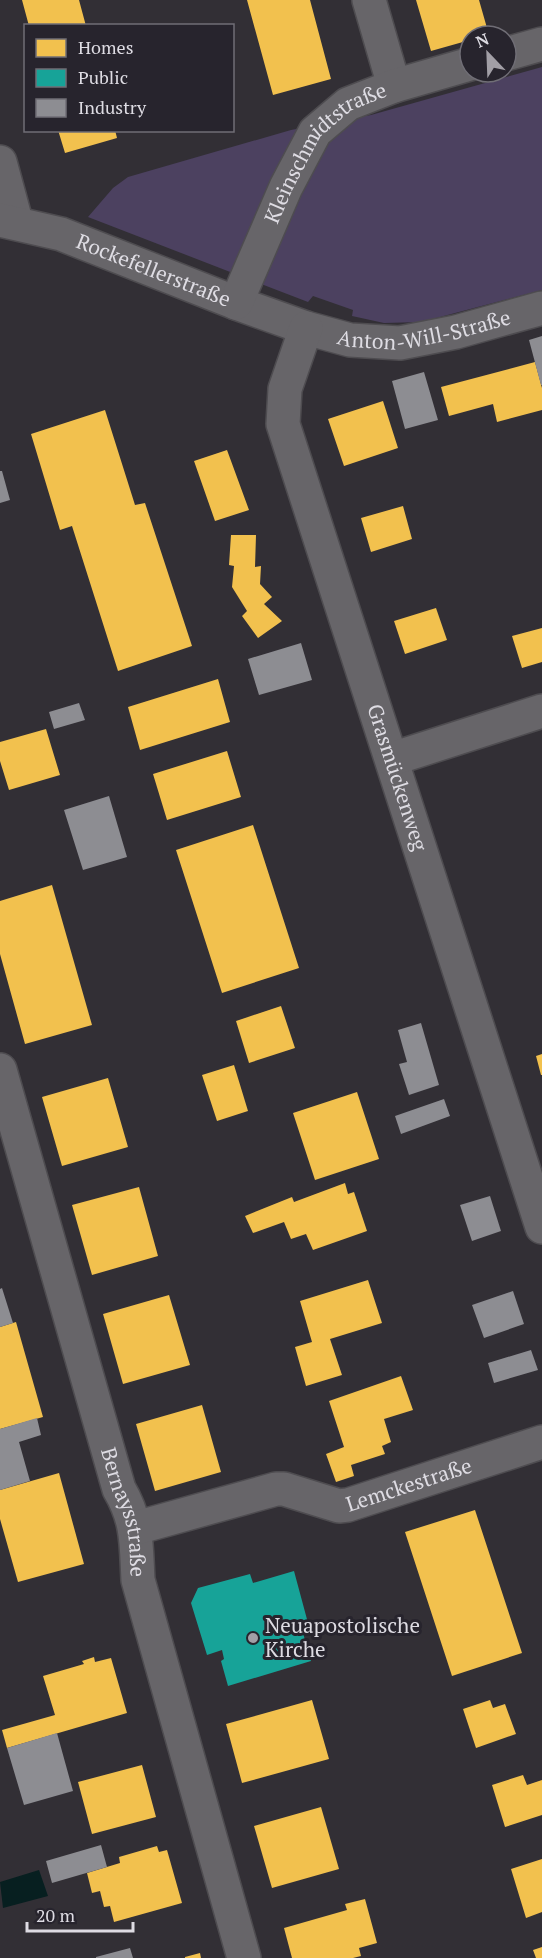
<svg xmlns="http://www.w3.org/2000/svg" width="542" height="1958" font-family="'PT Serif',serif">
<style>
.green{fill:#4c4160}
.water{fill:#071f20}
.homes{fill:#f2c14e}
.public{fill:#17a398}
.industry{fill:#8d8d92}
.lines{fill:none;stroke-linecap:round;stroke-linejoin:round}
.street-casing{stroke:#4e4c50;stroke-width:36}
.street{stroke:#676569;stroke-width:33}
.poi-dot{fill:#a29fa6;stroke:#27242d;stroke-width:2}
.labels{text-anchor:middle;stroke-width:6;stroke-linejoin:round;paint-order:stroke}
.street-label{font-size:21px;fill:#dedce3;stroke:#27242d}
.poi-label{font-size:21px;fill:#dedce3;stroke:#27242d;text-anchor:start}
</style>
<rect width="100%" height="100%" fill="#322f35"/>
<!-- green -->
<path class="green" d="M542,67V290L421,322L384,323L352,316L353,310L313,296L308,302L88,217L113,188L128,177L291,130L371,115Z"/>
<!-- water -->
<path class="water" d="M39,1870L48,1896L3,1908L0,1882Z"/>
<!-- homes -->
<path class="homes" d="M22,0H79L86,26H29Z
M247,0H310L331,79L273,95Z
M416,0H479L489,35L470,36V40L431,51Z
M58,130H115L117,138L65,153Z
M535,362L542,388V410L497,422L493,404L449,416L441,387Z
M383,401L398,448L344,466L328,419Z
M105,410L135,505L145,503L192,646L118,671L72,526L60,530L31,434Z
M227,450L249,510L215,521L194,461Z
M403,506L412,539L371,552L361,518Z
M231,535H256L255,567L261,566L260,584L272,597L264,604L282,621L258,638L242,616L247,611L232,587L234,566L229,565Z
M436,608L447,640L405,654L394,621Z
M542,628V662L522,668L512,636Z
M218,679L230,722L140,750L128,707Z
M46,729L60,775L9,790L0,761V742Z
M227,751L241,797L167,820L153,774Z
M253,825L299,968L222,993L176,850Z
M52,885L92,1025L25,1044L0,954V901Z
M281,1006L295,1048L249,1063L236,1021Z
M542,1054V1075H541L536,1056Z
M234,1065L248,1111L217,1121L202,1075Z
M108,1078L128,1147L62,1166L42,1097Z
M357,1092L379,1159L315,1180L293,1113Z
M345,1183L348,1194L354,1192L367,1231L313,1250L306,1234L291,1239L284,1222L253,1233L245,1216L292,1197L294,1202Z
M139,1187L158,1256L92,1275L72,1205Z
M368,1280L382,1323L330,1339L342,1375L306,1386L295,1347L312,1342L300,1301Z
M169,1295L190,1365L123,1384L103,1314Z
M16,1322L43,1417L0,1429V1327Z
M401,1376L413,1410L384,1419L391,1442L382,1446L385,1454L351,1465L354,1476L336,1482L326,1454L344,1447L329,1401Z
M202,1405L221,1472L155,1491L136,1424Z
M59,1473L84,1564L18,1582L0,1519V1490Z
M475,1510L522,1653L452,1676L405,1532Z
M94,1657L95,1662L111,1658L127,1713L7,1748L2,1730L55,1715L43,1676L84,1664L82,1661Z
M312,1700L329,1759L242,1783L226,1724Z
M490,1700L493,1708L505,1704L516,1734L476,1748L463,1709Z
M142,1765L156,1817L92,1834L78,1782Z
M523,1775L527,1785L542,1780V1815L505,1827L492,1785Z
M321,1807L339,1869L272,1888L254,1826Z
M157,1846L159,1852L167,1850L182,1903L114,1922L110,1906L104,1907L100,1891L92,1893L87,1873L120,1863L119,1857Z
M542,1859V1912L526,1918L511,1869Z
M365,1899L377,1943L359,1948L361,1956L353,1958H292L284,1928L347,1910L345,1904Z
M542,1947V1958H536L533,1950Z
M200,1953L201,1958H185V1957Z"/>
<!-- public -->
<path class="public" d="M294,1571L308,1623L301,1626L311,1661L228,1686L221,1661L224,1659L222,1650L207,1655L191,1603L198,1588L250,1574L253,1583Z"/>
<!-- industry -->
<path class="industry" d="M542,336V385H541L529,340Z
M424,372L438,420L405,429L392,381Z
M0,471H2L10,500L0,503Z
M301,643L312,680L259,695L248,659Z
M79,703L85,720L54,729L49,712Z
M109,796L127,857L83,870L64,810Z
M421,1023L439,1085L409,1095L399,1064L407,1062L398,1030Z
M444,1099L450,1116L401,1134L395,1116Z
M490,1196L501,1231L472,1241L460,1205Z
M2,1288L13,1323L0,1327V1289Z
M513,1291L524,1324L484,1338L472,1305Z
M531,1350L538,1370L494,1383L488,1363Z
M37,1418L41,1435L19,1442L30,1481L0,1490V1429Z
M57,1733L73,1791L24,1805L7,1748Z
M101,1845L107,1867L52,1883L46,1861Z
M130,1948L133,1958H96V1957Z"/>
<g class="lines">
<!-- street casing -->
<g class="street-casing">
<g id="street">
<path d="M369,0L394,86"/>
<path d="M506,54L542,44"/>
<path d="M0,162L16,221"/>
<path id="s1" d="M0,220L61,234L236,303L306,328L350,340L400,343L456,332L542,308"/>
<path id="s2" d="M236,303L286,187L315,132L348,104L394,86L470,64"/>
<path id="s3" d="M306,328L285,389L283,424L542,1227"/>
<path d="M392,759L542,711"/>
<path id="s4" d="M0,1070L119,1489C138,1521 136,1544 138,1580L244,1958"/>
<path id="s5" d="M136,1528L276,1489H284L339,1506L348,1505L542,1442"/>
</g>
</g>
<!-- street -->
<use href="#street" class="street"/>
</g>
<!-- markers -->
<circle class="poi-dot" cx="253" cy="1638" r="6"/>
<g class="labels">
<!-- street labels -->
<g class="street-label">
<text dy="7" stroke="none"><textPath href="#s2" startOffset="180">Kleinschmidtstraße</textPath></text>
<text dy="7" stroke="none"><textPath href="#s1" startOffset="162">Rockefellerstraße</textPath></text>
<text dy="7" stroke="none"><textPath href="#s1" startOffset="446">Anton-Will-Straße</textPath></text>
<text dy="7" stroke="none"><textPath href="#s3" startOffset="471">Grasmückenweg</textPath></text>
<text dy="7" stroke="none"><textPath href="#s5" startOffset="284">Lemckestraße</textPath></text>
<text dy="7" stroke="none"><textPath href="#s4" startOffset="460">Bernaysstraße</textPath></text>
</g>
<!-- poi labels -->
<g class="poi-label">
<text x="265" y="1633">Neuapostolische<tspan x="265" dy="24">Kirche</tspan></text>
</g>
</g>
<!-- legend -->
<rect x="24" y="24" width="210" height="108" fill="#27242d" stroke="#706e76" stroke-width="1.5"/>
<rect x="36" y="39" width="30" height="18" fill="#f2c14e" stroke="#706e76" stroke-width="1.5"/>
<text x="78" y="54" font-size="18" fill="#dedce3">Homes</text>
<rect x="36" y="69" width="30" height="18" fill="#17a398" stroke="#706e76" stroke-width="1.5"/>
<text x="78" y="84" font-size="18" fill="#dedce3">Public</text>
<rect x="36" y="99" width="30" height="18" fill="#8d8d92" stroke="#706e76" stroke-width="1.5"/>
<text x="78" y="114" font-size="18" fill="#dedce3">Industry</text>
<!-- north arrow -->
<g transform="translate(488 54) rotate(337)"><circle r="28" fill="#27242d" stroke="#706e76" stroke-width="1.5"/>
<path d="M0-4.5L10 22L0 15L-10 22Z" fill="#a29fa6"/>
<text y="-9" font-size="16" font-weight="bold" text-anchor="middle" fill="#dedce3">N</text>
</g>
<!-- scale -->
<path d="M27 1922v9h106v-9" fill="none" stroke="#dedce3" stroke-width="3"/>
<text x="36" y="1922" font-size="18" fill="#dedce3" stroke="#27242d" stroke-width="4.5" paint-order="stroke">20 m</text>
</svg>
